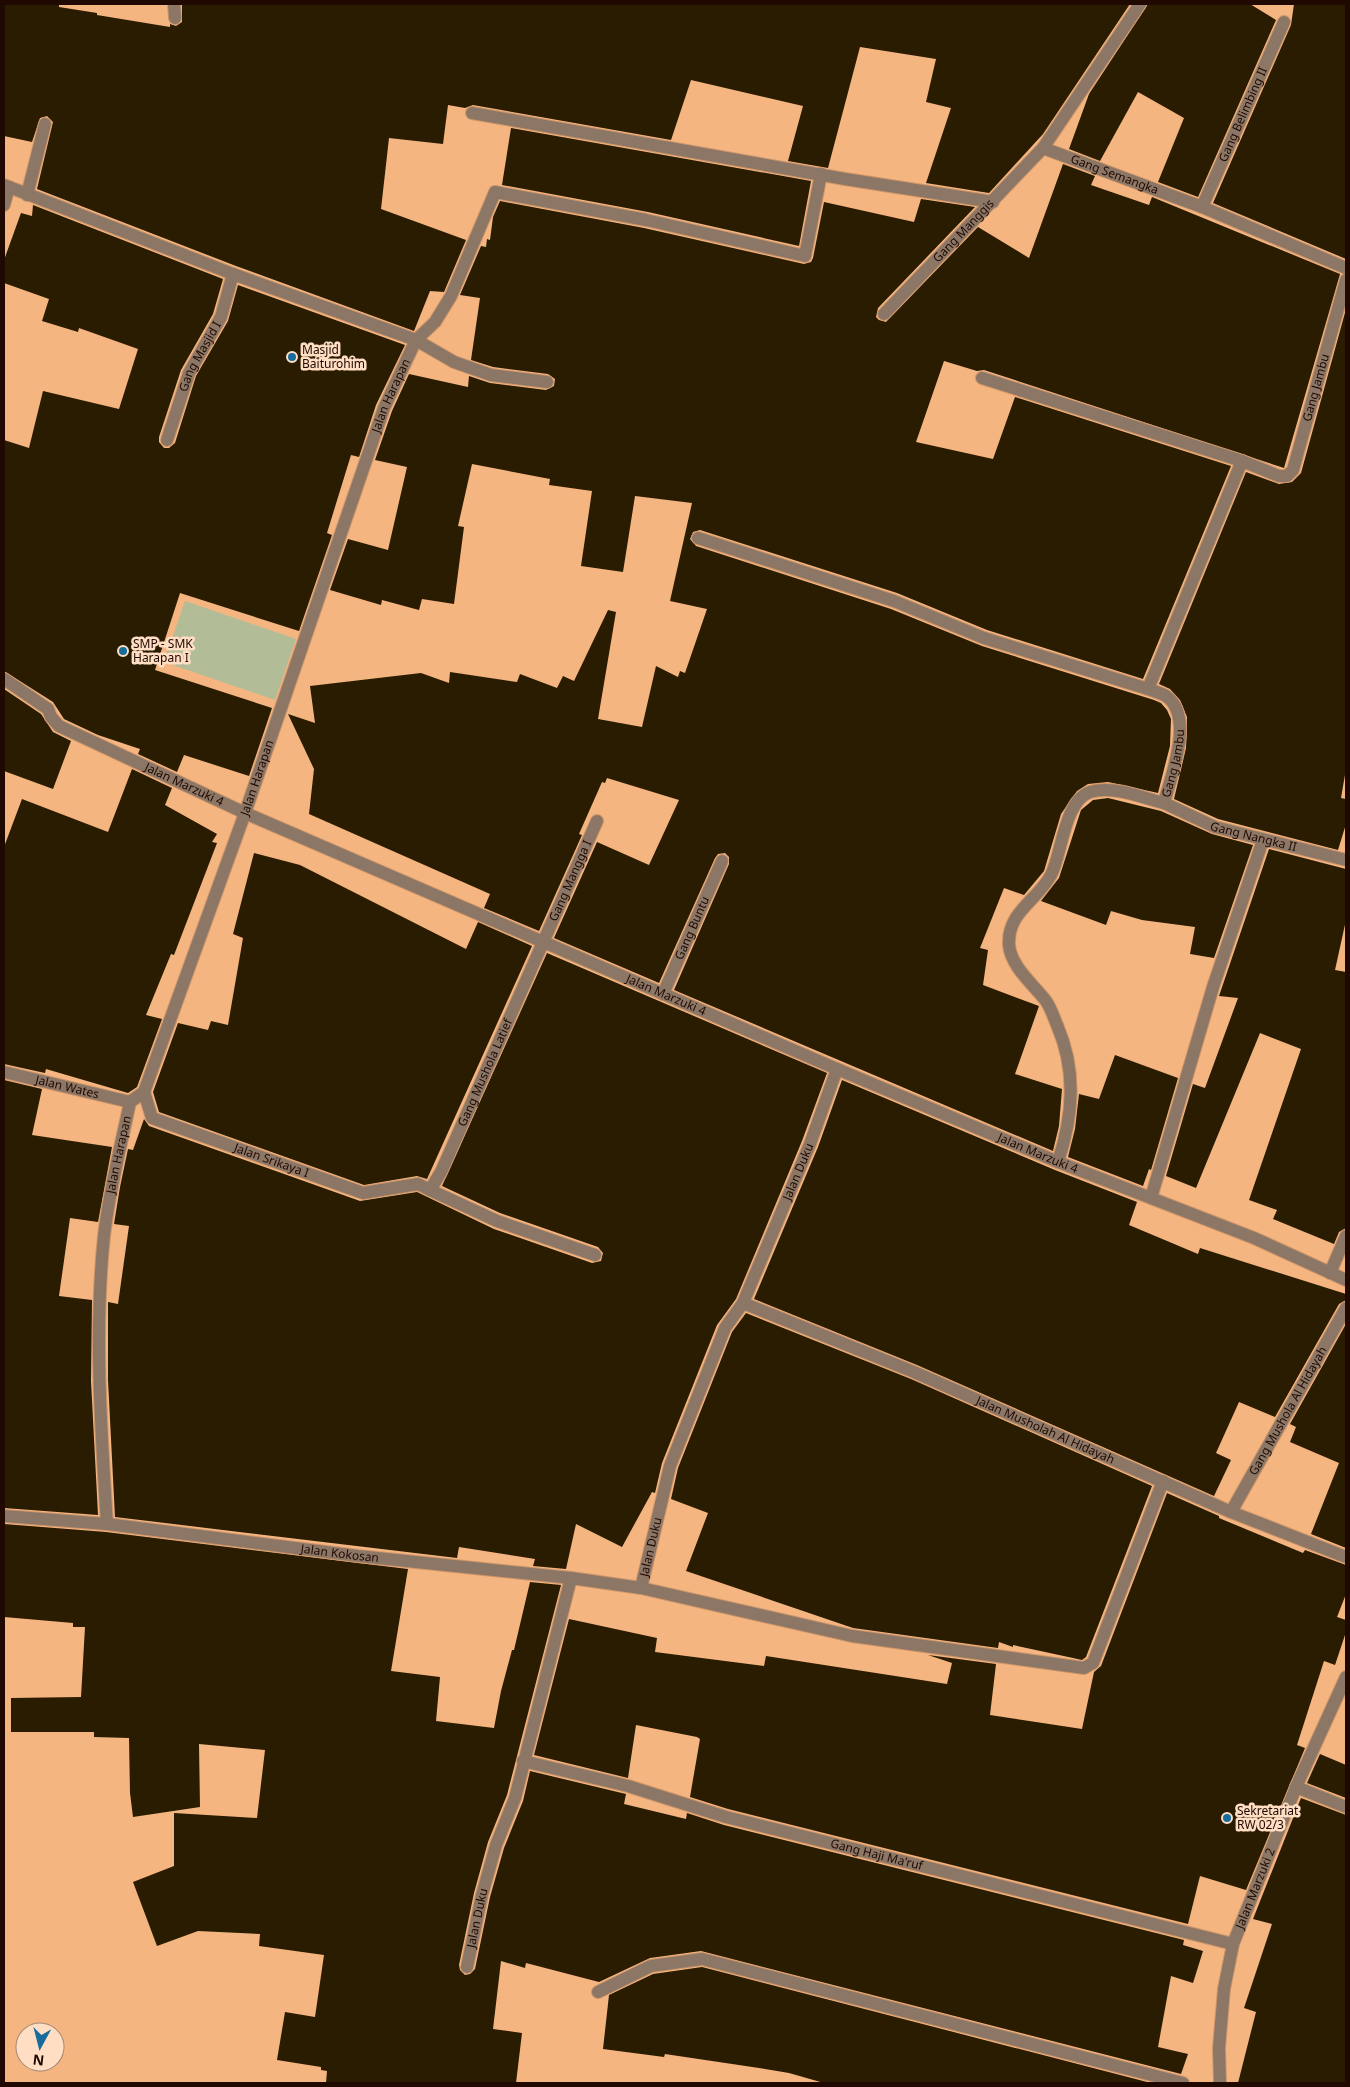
<svg xmlns="http://www.w3.org/2000/svg" width="1350" height="2087" font-family="'Noto Sans',sans-serif">
<style>
.green{fill:#b2bc96}
.building{fill:#2a1c01}
.lines{fill:none;stroke-linecap:round;stroke-linejoin:round}
.minor-casing{stroke:#ce9669;stroke-width:14}
.minor{stroke:#8c7767;stroke-width:12}
.poi-dot{fill:#186c9d;stroke:#ffdec4;stroke-width:2}
.labels{text-anchor:middle;stroke-width:5;stroke-linejoin:round;paint-order:stroke}
.street-label{font-size:12px;fill:#1f0900;stroke:#ffdec4}
.poi-label{font-size:12px;fill:#1f0900;stroke:#ffdec4;text-anchor:start}
</style>
<rect width="100%" height="100%" fill="#f5b580"/>
<!-- green -->
<path class="green" d="M185,601L296,639L275,700L164,662Z"/>
<!-- building -->
<path class="building" d="M4,4H59V7L97,13V15L170,27V24L176,26L182,22V4H1130L1043,134L989,193L926,183L951,108L926,102L936,59L860,47L828,168L788,161L803,106L691,80L671,140L473,105L465,108L448,105L443,144L389,138L381,209L466,240L444,292L430,291L414,331L236,266L37,189L53,122L47,116L40,118L32,142L4,136Z
M1148,4H1250L1276,20L1198,197L1158,182L1184,118L1138,92L1100,161L1069,149L1089,94Z
M1294,4H1346V259L1213,203L1291,25Z
M511,128L811,181L799,246L648,212L502,185Z
M1063,164L1095,176L1091,185L1149,205L1152,197L1340,274L1284,468L984,370L977,371L944,361L916,442L993,459L1015,397L1231,466L1143,679L987,630L897,593L700,530L693,532L690,539L696,546L891,609L982,646L1154,700L1161,703L1167,710L1171,719L1170,746L1158,793L1108,782L1088,784L1077,791L1061,814L1044,871L1024,895L1004,888L980,948L988,950L983,985L1039,1006L1015,1074L1062,1089L1059,1126L1053,1151L674,990L729,864V857L725,853L718,854L715,858L659,983L554,938L597,842L649,865L679,800L607,778L605,783L602,782L579,834L582,835L539,931L484,908L490,894L309,814L314,769L288,714L315,723L310,686L421,673L449,683L450,672L517,682L520,674L557,688L563,676L574,681L608,610L616,612L598,719L642,727L656,666L678,677L680,671L685,673L707,609L670,601L692,503L635,496L623,572L581,566L592,491L549,485L550,479L472,464L458,526L464,527L454,604L422,599L419,610L382,600L381,605L330,590L348,539L388,550L407,467L375,460L392,411L409,374L468,387L469,376L490,383L546,390L554,386L555,379L548,374L493,367L471,360L480,298L460,295L481,246L486,247L487,239L490,240L493,217L500,201L644,228L804,264L811,262L813,258L824,202L914,222L921,199L975,207L878,308L876,317L879,320L886,322L978,227L1029,258Z
M33,205L223,279L213,314L181,370L159,437V442L164,448H169L175,443L196,376L228,321L238,285L405,345L376,405L359,457L351,455L327,533L332,535L299,631L180,593L155,670L272,708L249,776L184,755L177,772L138,754L140,749L98,735L64,719L53,702L4,671V440L29,448L43,391L119,409L138,349L79,328L78,332L42,321L49,299L4,283V260L21,213L32,216Z
M1346,309V769L1341,798L1346,799V824L1338,850L1218,819L1174,799L1186,748L1187,717L1180,700L1170,689L1159,684L1246,472L1279,484L1292,482L1301,473Z
M4,689L41,714L53,732L71,741L53,789L4,771Z
M132,769L172,788L165,805L217,834L212,842L217,843L174,955L171,954L146,1015L162,1019L137,1087L128,1093L46,1069L45,1073L4,1064V847L22,799L108,832Z
M1108,798L1161,811L1212,834L1253,845L1214,958L1190,954L1195,927L1142,920L1111,911L1106,925L1041,901L1059,878L1081,810L1093,800Z
M1269,849L1346,869V920L1335,970L1346,972V1228L1339,1232L1334,1244L1273,1219L1277,1210L1249,1200L1301,1049L1260,1033L1196,1188L1166,1176L1193,1084L1205,1088L1238,998L1219,996Z
M254,853L300,865L466,949L478,922L532,946L427,1179L417,1176L364,1185L159,1112L153,1092L178,1023L208,1030L211,1021L228,1025L243,938L233,934Z
M547,953L827,1073L802,1141L736,1299L717,1325L662,1463L655,1493L652,1492L622,1547L576,1524L566,1569L533,1566L535,1559L459,1547L457,1558L115,1517L108,1380V1302L118,1304L129,1226L114,1224L120,1187L128,1149L133,1150L144,1119L149,1126L360,1201L417,1192L494,1229L592,1263L601,1261L603,1253L598,1247L500,1213L442,1186Z
M1115,1055L1178,1078L1151,1170L1149,1169L1143,1186L1068,1157L1075,1129L1079,1094L1099,1099Z
M4,1080L42,1089L32,1135L112,1147L98,1222L70,1218L59,1296L92,1300L91,1381L98,1515L4,1508Z
M842,1080L1055,1170L1137,1202L1129,1225L1198,1254L1200,1248L1346,1294V1300L1339,1304L1275,1417L1239,1402L1216,1453L1231,1460L1214,1496L917,1365L754,1299L818,1147Z
M746,1313L911,1379L1152,1486L1086,1657L1082,1660L1073,1658L1013,1645V1647L999,1642L998,1648L853,1628L686,1571L708,1513L671,1499L678,1468L732,1332Z
M1346,1324V1548L1311,1534L1339,1463L1290,1442L1296,1427L1290,1424Z
M1167,1493L1219,1516V1518L1303,1553L1305,1550L1346,1565V1594L1337,1617L1346,1620V1632L1335,1665L1324,1661L1297,1745L1305,1748L1246,1890L1200,1876L1188,1924L728,1809L690,1797L700,1739L697,1737L636,1725L628,1778L534,1755L569,1619L657,1638L655,1652L764,1666L766,1656L947,1684L952,1663L928,1655L996,1664L990,1715L1082,1729L1094,1672L1101,1666Z
M4,1524L106,1532L408,1569L391,1671L440,1677L436,1721L494,1728L501,1691L512,1650H514L530,1582L561,1585L507,1795L488,1842L474,1893L459,1965L460,1970L465,1975L470,1974L475,1969L490,1897L504,1848L523,1801L530,1771L626,1794L624,1804L686,1819L687,1813L724,1825L1184,1940L1183,1945L1203,1951L1193,1983L1171,1976L1158,2047L1188,2054L1181,2074L701,1951L650,1958L599,1982L526,1963L525,1968L501,1961L493,2029L522,2033L516,2083H326L327,2071L321,2070V2067L277,2060L285,2012L315,2017L324,1955L259,1946L260,1934L198,1931L157,1946L133,1882L174,1866V1813L257,1818L265,1750L199,1744L200,1807L133,1817L130,1793L129,1738L94,1737V1732H11V1698L81,1697L85,1627H73V1623L4,1617Z
M1320,1754L1346,1765V1798L1307,1783Z
M1301,1798L1346,1815V2083H1238L1256,2012L1244,2008L1272,1924L1253,1919Z
M702,1967L1151,2083H824L789,2073L759,2068L665,2054L664,2057L603,2049L609,1995L653,1974Z"/>
<g class="lines">
<!-- minor casing -->
<g class="minor-casing">
<g id="minor">
<path d="M174,4L175,18"/>
<path id="s1" d="M1140,4L1043,148L1202,207L1346,268"/>
<path d="M472,113L845,179L993,202"/>
<path d="M4,185L233,274L416,340L454,362L491,375L547,382"/>
<path d="M27,195L45,124"/>
<path d="M4,205L9,187"/>
<path id="s2" d="M1202,207L1284,22"/>
<path id="s3" d="M884,314L1043,148"/>
<path d="M982,378L1242,461"/>
<path id="s4" d="M167,440L189,373L221,317L233,274"/>
<path d="M698,538L894,601L984,638L1148,689"/>
<path id="s5" d="M4,679L48,709L51,717L59,726L245,813L837,1069L1058,1162L1254,1238L1346,1280"/>
<path id="s6" d="M1164,803L1215,827L1346,860"/>
<path id="s7" d="M663,994L722,861"/>
<path id="s8" d="M4,1072L130,1102"/>
<path id="s9" d="M144,1092L152,1118L363,1193L418,1184L430,1190L441,1172L597,821"/>
<path id="s10" d="M1058,1162C1073,1116 1077,1071 1057,1025C1054,1018 1051,1008 1046,1001C1034,985 1011,967 1009,945C1007,912 1037,901 1051,875C1062,854 1064,801 1090,792C1113,785 1143,798 1164,803C1171,776 1195,716 1166,696C1161,693 1153,691 1148,689L1242,461L1279,476H1287L1293,470L1346,280"/>
<path d="M430,1190L497,1221L595,1255"/>
<path d="M1151,1198L1213,987L1263,840"/>
<path d="M1330,1273L1346,1236"/>
<path id="s11" d="M743,1303L914,1372L1231,1512L1346,1557"/>
<path id="s12" d="M1231,1512L1346,1308"/>
<path id="s13" d="M4,1516L107,1524L358,1556L571,1578"/>
<path id="s14" d="M107,1524C101,1429 94,1332 104,1236C109,1191 121,1146 130,1102L144,1092L245,813L384,408L416,340L435,322L451,296L495,192L646,220L805,256L821,174"/>
<path d="M641,1588L852,1636L1084,1668L1093,1663L1163,1481"/>
<path id="s15" d="M523,1761L628,1786L726,1817L1233,1944"/>
<path d="M1296,1787L1346,1807"/>
<path id="s16" d="M467,1967L482,1895L496,1845L515,1798L571,1578L641,1588L670,1466L725,1328L743,1303L810,1144L837,1069"/>
<path d="M598,1992L651,1966L702,1959L1183,2083"/>
<path id="s17" d="M1220,2083L1219,2048L1224,1989L1233,1944L1296,1787L1346,1677"/>
</g>
</g>
<!-- minor -->
<use href="#minor" class="minor"/>
</g>
<!-- markers -->
<g class="poi-dot">
<circle cx="292" cy="357" r="5"/>
<circle cx="123" cy="651" r="5"/>
<circle cx="1227" cy="1818" r="5"/>
</g>
<g class="labels">
<!-- street labels -->
<g class="street-label">
<text dy="4" stroke="none"><textPath href="#s2" startOffset="101">Gang Belimbing II</textPath></text>
<text dy="4" stroke="none"><textPath href="#s1" startOffset="250">Gang Semangka</textPath></text>
<text dy="4" stroke="none"><textPath href="#s3" startOffset="115">Gang Manggis</textPath></text>
<text dy="4" stroke="none"><textPath href="#s4" startOffset="90">Gang Masjid I</textPath></text>
<text dy="4" stroke="none"><textPath href="#s10" startOffset="1010">Gang Jambu</textPath></text>
<text dy="4" stroke="none"><textPath href="#s14" startOffset="1181">Jalan Harapan</textPath></text>
<text dy="4" stroke="none"><textPath href="#s10" startOffset="530">Gang Jambu</textPath></text>
<text dy="4" stroke="none"><textPath href="#s14" startOffset="776">Jalan Harapan</textPath></text>
<text dy="4" stroke="none"><textPath href="#s5" startOffset="212">Jalan Marzuki 4</textPath></text>
<text dy="4" stroke="none"><textPath href="#s6" startOffset="96">Gang Nangka II</textPath></text>
<text dy="4" stroke="none"><textPath href="#s9" startOffset="660">Gang Mangga I</textPath></text>
<text dy="4" stroke="none"><textPath href="#s7" startOffset="72">Gang Buntu</textPath></text>
<text dy="4" stroke="none"><textPath href="#s5" startOffset="738">Jalan Marzuki 4</textPath></text>
<text dy="4" stroke="none"><textPath href="#s9" startOffset="450">Gang Mushola Latief</textPath></text>
<text dy="4" stroke="none"><textPath href="#s8" startOffset="65">Jalan Wates</textPath></text>
<text dy="4" stroke="none"><textPath href="#s5" startOffset="1142">Jalan Marzuki 4</textPath></text>
<text dy="4" stroke="none"><textPath href="#s14" startOffset="371">Jalan Harapan</textPath></text>
<text dy="4" stroke="none"><textPath href="#s9" startOffset="154">Jalan Srikaya I</textPath></text>
<text dy="4" stroke="none"><textPath href="#s16" startOffset="921">Jalan Duku</textPath></text>
<text dy="4" stroke="none"><textPath href="#s12" startOffset="116">Gang Mushola Al Hidayah</textPath></text>
<text dy="4" stroke="none"><textPath href="#s11" startOffset="328">Jalan Musholah Al Hidayah</textPath></text>
<text dy="4" stroke="none"><textPath href="#s16" startOffset="516">Jalan Duku</textPath></text>
<text dy="4" stroke="none"><textPath href="#s13" startOffset="338">Jalan Kokosan</textPath></text>
<text dy="4" stroke="none"><textPath href="#s15" startOffset="366">Gang Haji Ma'ruf</textPath></text>
<text dy="4" stroke="none"><textPath href="#s17" startOffset="200">Jalan Marzuki 2</textPath></text>
<text dy="4" stroke="none"><textPath href="#s16" startOffset="50">Jalan Duku</textPath></text>
</g>
<!-- poi labels -->
<g class="poi-label">
<text x="302" y="354">Masjid<tspan x="302" dy="14">Baiturohim</tspan></text>
<text x="133" y="648">SMP - SMK<tspan x="133" dy="14">Harapan I</tspan></text>
<text x="1237" y="1815">Sekretariat<tspan x="1237" dy="14">RW 02/3</tspan></text>
</g>
</g>
<!-- border -->
<rect width="1350" height="2087" fill="none" stroke="#1f0900" stroke-width="10"/>
<!-- north arrow -->
<g transform="translate(40 2047) rotate(187)"><circle r="24" fill="#ffdec4" stroke="#a58976"/>
<path d="M0-4L9 19L0 12L-9 19Z" fill="#186c9d"/>
<text y="-8" font-size="14" font-weight="bold" text-anchor="middle" fill="#1f0900">N</text>
</g>
</svg>
